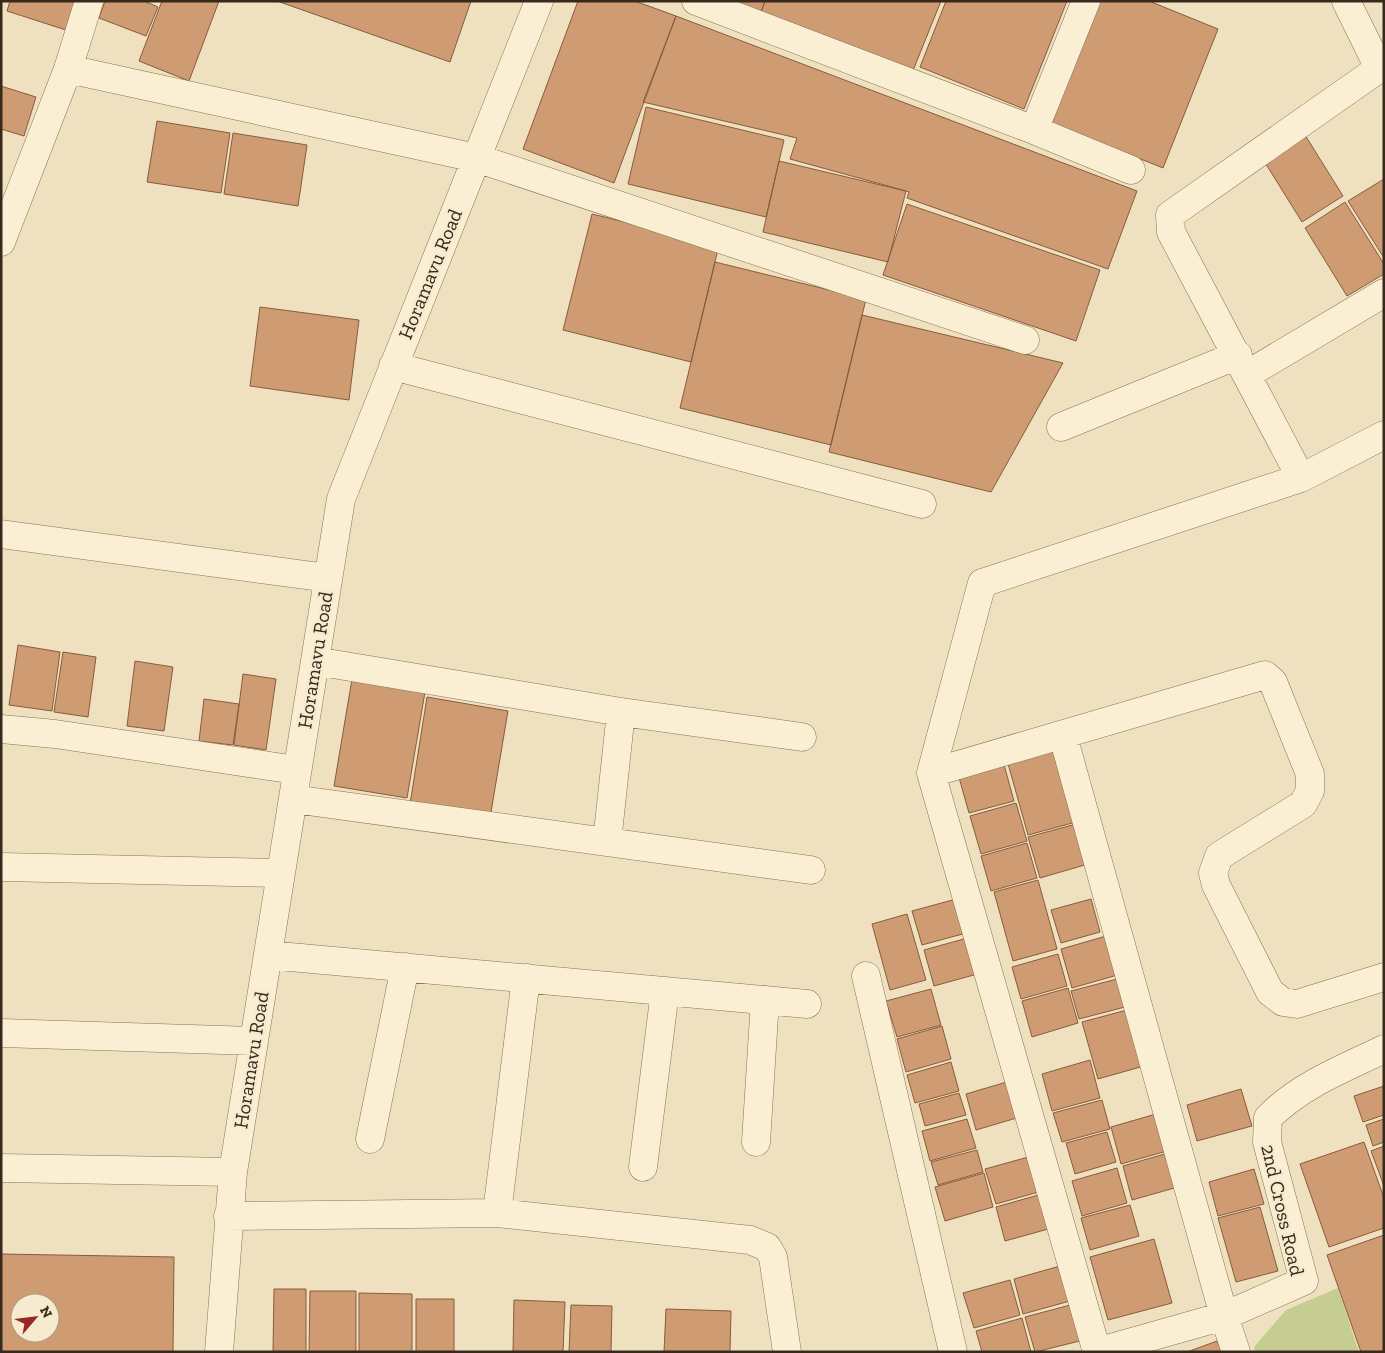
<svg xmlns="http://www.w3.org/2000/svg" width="1385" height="1353" font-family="'Zilla Slab',serif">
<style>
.green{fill:#c5cd93}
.building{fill:#ce9b73;stroke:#875c3c;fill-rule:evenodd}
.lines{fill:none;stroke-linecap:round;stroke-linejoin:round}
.minor-casing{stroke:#887257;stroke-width:29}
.minor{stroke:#faefd2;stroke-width:28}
.labels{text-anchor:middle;stroke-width:5;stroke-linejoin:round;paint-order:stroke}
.street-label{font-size:20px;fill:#37291c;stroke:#f6ebce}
</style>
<rect width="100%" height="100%" fill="#efe1bf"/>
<!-- green -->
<path class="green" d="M1338,1288L1359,1352H1255L1254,1347L1286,1310Z"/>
<!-- building -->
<path class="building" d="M10,1H78L69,31L7,11Z
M105,1H144L158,7L146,36L99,18Z
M162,1H219L189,81L139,61Z
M277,1H471L450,62Z
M578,1H635L676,16L614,183L523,149Z
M735,1H765L761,12Z
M765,1H941L912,73L761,12Z
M946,1H1067L1024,109L920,67Z
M1096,1H1149L1218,29L1163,168L1051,123Z
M676,16L1137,191L1108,269L907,198L909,192L906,191L790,159L797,138L643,102Z
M1,86L36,97L24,136L1,129Z
M646,107L784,140L766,217L628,184Z
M157,121L230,133L221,193L147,182Z
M233,133L307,145L298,206L224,194Z
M1305,135L1343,196L1302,222L1264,161Z
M779,161L906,191L888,262L763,232Z
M1384,179V258L1348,201Z
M1345,202L1384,264V274L1347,296L1305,228Z
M907,204L1100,270L1076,341L883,275Z
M592,214L719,245L691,362L563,330Z
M715,262L866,299L831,445L680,408Z
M260,307L359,320L349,400L250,386Z
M862,315L1063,363L991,492L829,452Z
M18,645L60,652L52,711L9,705Z
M63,652L96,657L88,717L54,712Z
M135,661L173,667L164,731L127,726Z
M243,674L276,679L266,750L234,745Z
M352,679L425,692L407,798L334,786Z
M427,697L508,711L490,818L410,804Z
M204,699L239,704L233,745L199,741Z
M1055,747L1076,822L1028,835L1007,760Z
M1003,761L1014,801L969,813L958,774Z
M1016,803L1027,841L981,854L970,816Z
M1076,824L1088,864L1040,878L1028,837Z
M1027,843L1037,878L991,891L981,856Z
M1038,880L1057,949L1013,961L994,892Z
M960,898L970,932L922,945L912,911Z
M1091,899L1100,932L1061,943L1051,910Z
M907,914L926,980L890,990L872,924Z
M1110,935L1121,974L1072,988L1061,949Z
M971,937L981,973L934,986L924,950Z
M1058,954L1067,986L1021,999L1012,967Z
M1117,979L1125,1007L1079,1019L1071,991Z
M1068,988L1078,1023L1032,1037L1022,1001Z
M931,989L941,1025L897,1037L886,1001Z
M1127,1010L1144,1066L1098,1079L1082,1022Z
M942,1026L951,1059L906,1072L897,1039Z
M1090,1060L1100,1098L1052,1111L1042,1074Z
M951,1062L959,1091L915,1103L907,1075Z
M1010,1081L1020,1117L976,1130L966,1094Z
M1384,1086V1115L1363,1122L1354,1096Z
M1241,1089L1252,1126L1197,1141L1187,1105Z
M959,1093L966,1115L925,1126L919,1104Z
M1102,1100L1110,1129L1062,1142L1053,1113Z
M1156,1114L1167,1151L1121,1164L1111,1127Z
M967,1119L976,1148L930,1161L922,1131Z
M1384,1119V1142L1373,1146L1366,1125Z
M1107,1132L1116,1162L1075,1174L1066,1143Z
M1364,1142L1384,1198V1228L1329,1247L1300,1164Z
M1384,1146V1186L1371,1151Z
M977,1150L983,1172L938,1185L931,1162Z
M1168,1153L1178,1187L1132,1200L1123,1166Z
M1032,1156L1042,1191L996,1204L985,1169Z
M1117,1168L1127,1203L1082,1216L1072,1181Z
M1254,1169L1264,1204L1218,1216L1209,1182Z
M984,1173L993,1207L945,1221L935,1187Z
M1042,1194L1052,1228L1005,1241L996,1207Z
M1130,1205L1139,1236L1090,1250L1081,1218Z
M1260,1207L1278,1271L1236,1282L1218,1218Z
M1384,1235V1352H1361L1327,1255Z
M1154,1239L1172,1303L1108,1320L1090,1257Z
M1,1254L174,1257L173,1352H1ZM20,1303H50V1333H20Z
M1060,1266L1070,1301L1023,1314L1014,1279Z
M1010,1280L1020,1315L974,1328L963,1293Z
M274,1289H306V1352H273Z
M310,1291H356V1352H309Z
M359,1293L412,1294V1352H359Z
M416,1299H454V1352H416Z
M514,1300L565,1302L563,1352H513Z
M1074,1304L1084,1340L1035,1352L1025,1317Z
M571,1305L612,1306L611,1352H569Z
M666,1309L731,1311L730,1352H664Z
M1022,1318L1031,1352H982L976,1331Z
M1217,1341L1222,1352H1187Z"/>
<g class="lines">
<!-- minor casing -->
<g class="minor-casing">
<path id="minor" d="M696,1L1034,130L1131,170
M1346,1L1379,68
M68,69L476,158L1025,340
M1034,130L1086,1
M1,242L68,69L89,1
M393,366L922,504
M1248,374L1384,293
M1061,427L1238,355
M1301,478L1171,232L1170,215L1384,65
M1,534L328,578
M315,661L621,712L802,737
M1,729L55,734L296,770
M1063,736L1224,1316L1236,1352
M931,773L1265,675L1273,682L1310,774V791L1303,804L1219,856L1213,873L1216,885L1270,992L1283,1002L1297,1004L1384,977
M293,799L811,870
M607,842L621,712
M1,867L281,873
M268,955L807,1004
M866,976L953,1352
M1,1033L254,1041
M370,1139L405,967
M756,1142L765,1000
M643,1167L665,991
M1,1168L233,1172
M497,1213L526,978
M228,1216L497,1213L750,1240L767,1247L773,1257L787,1352
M219,1352L233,1172L341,499L539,1
M1097,1352L931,773L982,583L1301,478L1384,435
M1097,1352L1224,1316L1304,1281L1267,1142L1268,1118C1300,1085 1343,1069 1384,1049"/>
</g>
<!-- minor -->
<use href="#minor" class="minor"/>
</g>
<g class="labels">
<!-- street labels -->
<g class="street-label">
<text transform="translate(430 274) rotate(-68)" y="7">Horamavu Road</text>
<text transform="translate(315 660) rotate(-81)" y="7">Horamavu Road</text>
<text transform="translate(251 1060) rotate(-81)" y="7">Horamavu Road</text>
<text transform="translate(1283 1210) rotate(77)" y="7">2nd Cross Road</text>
</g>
</g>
<!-- border -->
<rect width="1385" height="1353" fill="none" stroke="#37291c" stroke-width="5"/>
<!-- north arrow -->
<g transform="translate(35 1318) rotate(62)"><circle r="24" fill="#f6ebce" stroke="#aa9d87"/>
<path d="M0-4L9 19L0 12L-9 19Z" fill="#982725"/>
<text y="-8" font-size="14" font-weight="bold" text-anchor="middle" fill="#37291c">N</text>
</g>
</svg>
